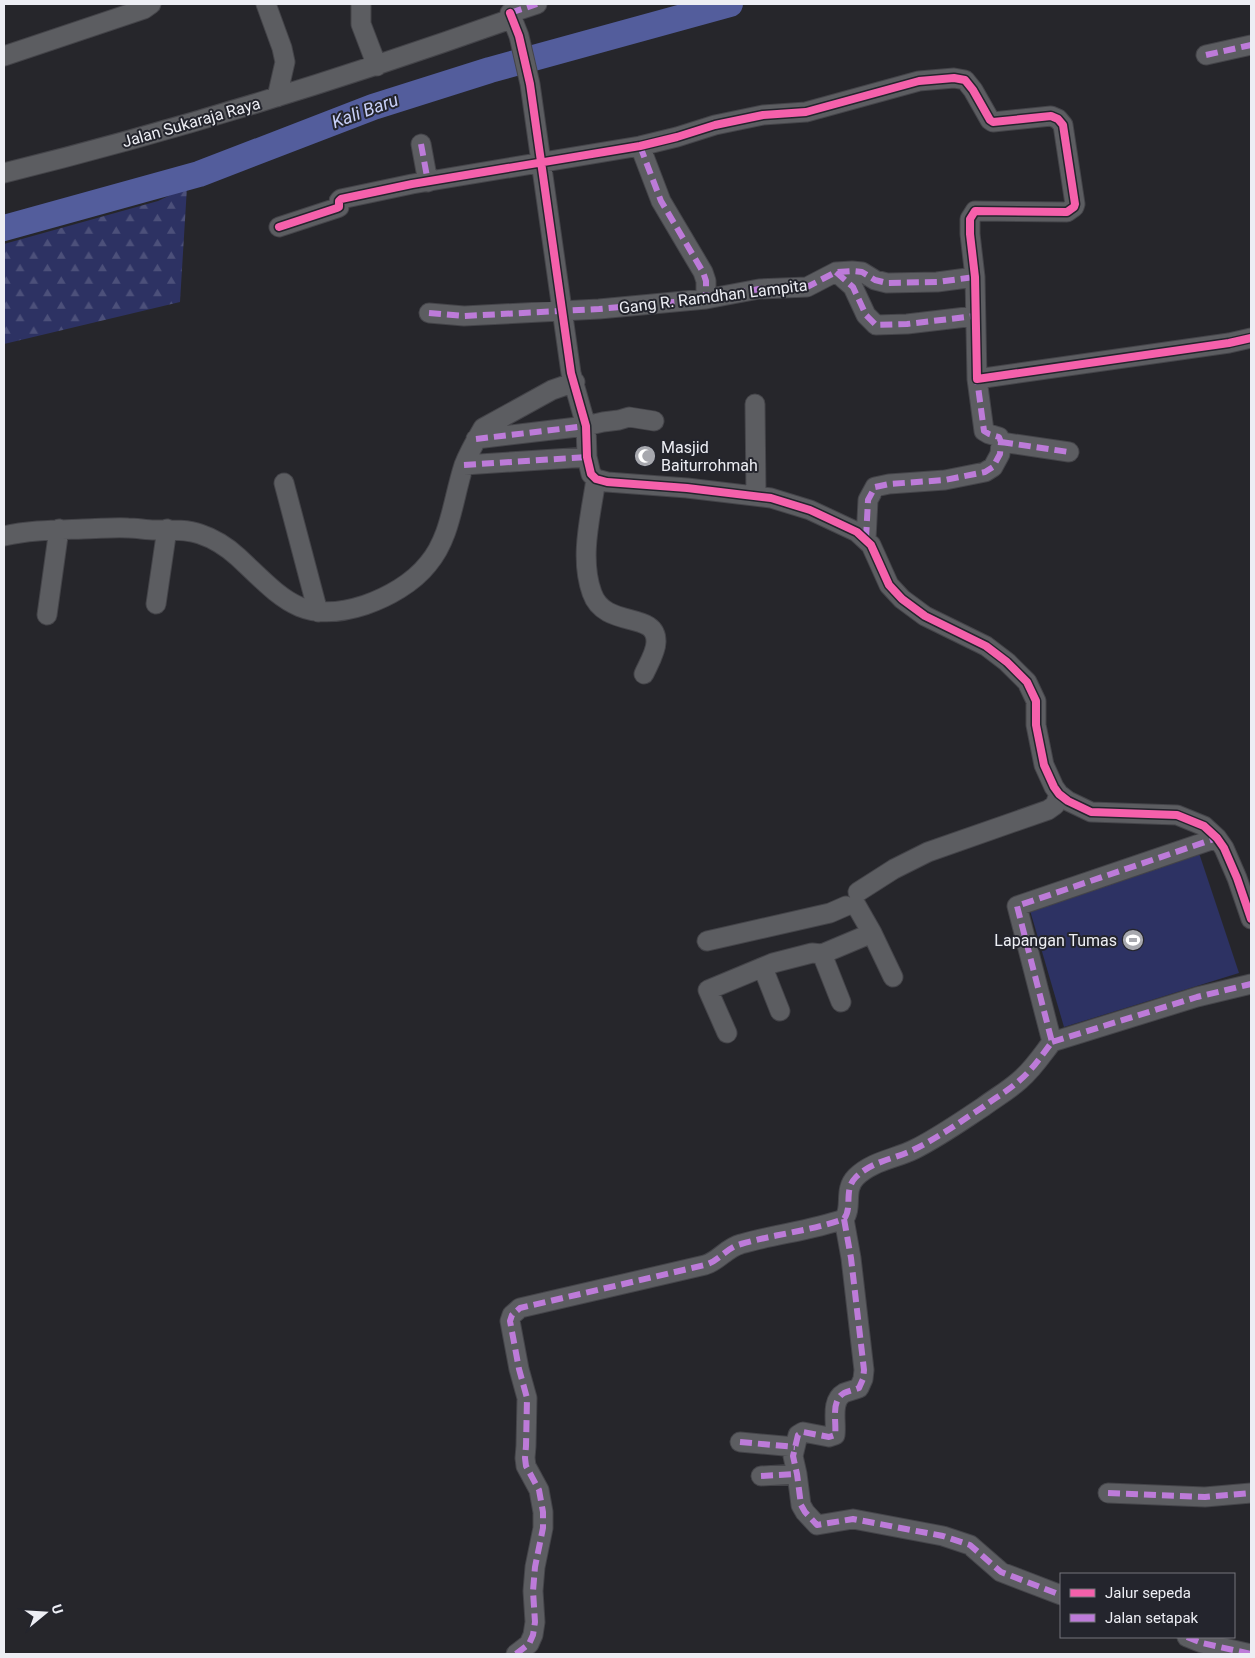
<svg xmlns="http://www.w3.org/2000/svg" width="1255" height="1658" font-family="Roboto,sans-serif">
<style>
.forest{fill:url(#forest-firs)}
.green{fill:#2d3263}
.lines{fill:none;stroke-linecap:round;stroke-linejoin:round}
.river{stroke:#535d9c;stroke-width:26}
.minor-casing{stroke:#444449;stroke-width:21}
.minor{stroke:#5c5d61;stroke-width:19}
.quiet{stroke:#bd7bd9;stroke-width:6;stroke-dasharray:12 6;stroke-linecap:butt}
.cycleway-casing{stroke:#24252d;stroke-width:11}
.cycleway{stroke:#f560ab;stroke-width:8}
.labels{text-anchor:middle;stroke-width:4;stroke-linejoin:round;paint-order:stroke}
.street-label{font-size:16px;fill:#edeef4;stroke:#24252d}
.poi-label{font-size:16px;fill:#edeef4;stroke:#24252d;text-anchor:start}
.water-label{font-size:18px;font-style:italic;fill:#c7cff7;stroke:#24252d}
</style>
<defs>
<pattern id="forest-firs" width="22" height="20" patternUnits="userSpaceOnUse" patternTransform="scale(1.25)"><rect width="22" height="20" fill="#2d3263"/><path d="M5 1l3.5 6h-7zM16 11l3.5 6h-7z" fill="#4c507a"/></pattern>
</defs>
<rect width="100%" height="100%" fill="#26262b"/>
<!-- forest -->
<path class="forest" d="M187,187L180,302L4,344V244L158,201Z"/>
<!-- green -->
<path class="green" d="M1198,850L1239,973L1064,1027L1029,907Z"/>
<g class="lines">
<!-- river -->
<path class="river" d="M4,228L199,174L373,107L490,70L730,4"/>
<!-- minor casing -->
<g class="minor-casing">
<path id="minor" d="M266,4L282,48L285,62L277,97
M361,4V24L377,66
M510,13L519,36L530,84L571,373L586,426L587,457L591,474L596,479L607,482L687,488L771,498L810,510L857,532L871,545L889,585L902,599L925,616L986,646L1007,662L1027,682L1036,701V725L1044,765L1054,787L1059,794L1068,801L1091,812L1177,815L1204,826L1217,838L1224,848L1237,878L1251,919
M510,13L537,4
M1206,55L1251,45
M4,56L144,9L151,4
M421,144L428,182
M640,146L661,201L703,272L706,281V299
M4,173C174,131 342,79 508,20L510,13
M279,227L337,208L339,207V201L341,199L412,184L640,146L677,137L715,125L763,115L806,112L919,81L954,78L965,80L973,90L990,120L993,122L1051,116L1058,119L1063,125L1075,204L1074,207L1067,212L975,211L970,219V234L975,277L977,379L1229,343L1251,338
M836,272L853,287L866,315L876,325L907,324L975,316
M429,313L464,316L599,309L706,299L759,289L807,287L836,272L852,271L862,272L875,280L887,283L937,282L975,277
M755,404L756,495
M476,439L586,426L603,422L619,420L629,417L654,421
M1001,442L1069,452
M464,465L587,457
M596,479C591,515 579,557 592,593C605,630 657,610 656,642C656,652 648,665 644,674
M284,483L318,612
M4,536C30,530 56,530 83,529C98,529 113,527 128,528C137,528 146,530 155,530C169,530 186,529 200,534C215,539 226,546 238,557C281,597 301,626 365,605C388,597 413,583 428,564C451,537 453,498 464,465C469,452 476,440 483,428L552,390L575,382
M866,539L868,500L875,487L889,484L945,480L985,472L993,467L1000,454L1001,442L999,437L989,434L984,431L977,379
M156,604L167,529
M47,615L59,529
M858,892L894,869L928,852L1048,810L1055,805L1059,794
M872,933L893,977
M707,941L830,913L846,906
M822,954L841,1002
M763,968L780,1011
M727,1033L708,990L773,963L812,953L822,954L872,933L856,905
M1052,1042L1197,997L1251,984
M844,1219L851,1258L864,1370L863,1379L859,1388C854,1390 849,1391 844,1393C830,1401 837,1423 835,1435L829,1437L803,1432L798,1435L793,1456L797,1474L801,1505L805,1512L817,1525L853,1519L943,1536L970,1545L1001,1572L1061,1595
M740,1442L795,1447
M761,1476L797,1474
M1108,1493L1205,1497L1251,1493
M1187,1637L1202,1643L1251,1654
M516,1654L529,1644L533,1635L535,1622L533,1591L535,1567L543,1528V1512L539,1490L526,1466L525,1458L526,1446L527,1398L519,1369L510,1321L512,1315L520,1308L705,1265C719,1261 726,1248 741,1244C775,1234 810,1231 844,1219C853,1207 843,1190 856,1177C872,1161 895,1159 915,1149C939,1137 960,1122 983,1107C995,1098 1009,1090 1020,1080C1033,1069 1042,1055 1052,1042L1017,906L1217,838"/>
</g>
<!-- minor -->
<use href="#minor" class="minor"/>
<!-- quiet -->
<path class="quiet" d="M510,13L537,4
M1206,55L1251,45
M421,144L428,182
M640,146L661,201L703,272L706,281V299
M836,272L853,287L866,315L876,325L907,324L975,316
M429,313L464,316L599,309L706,299L759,289L807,287L836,272L852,271L862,272L875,280L887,283L937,282L975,277
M476,439L586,426
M1001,442L1069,452
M464,465L587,457
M866,539L868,500L875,487L889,484L945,480L985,472L993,467L1000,454L1001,442L999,437L989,434L984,431L977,379
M1052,1042L1197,997L1251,984
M844,1219L851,1258L864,1370L863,1379L859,1388C854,1390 849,1391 844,1393C830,1401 837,1423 835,1435L829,1437L803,1432L798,1435L793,1456L797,1474L801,1505L805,1512L817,1525L853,1519L943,1536L970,1545L1001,1572L1061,1595
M740,1442L795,1447
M761,1476L797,1474
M1108,1493L1205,1497L1251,1493
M1187,1637L1202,1643L1251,1654
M516,1654L529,1644L533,1635L535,1622L533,1591L535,1567L543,1528V1512L539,1490L526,1466L525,1458L526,1446L527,1398L519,1369L510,1321L512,1315L520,1308L705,1265C719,1261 726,1248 741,1244C775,1234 810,1231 844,1219C853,1207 843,1190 856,1177C872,1161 895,1159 915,1149C939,1137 960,1122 983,1107C995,1098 1009,1090 1020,1080C1033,1069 1042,1055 1052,1042L1017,906L1217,838"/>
<!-- cycleway casing -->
<g class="cycleway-casing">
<path id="cycleway" d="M510,13L519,36L530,84L571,373L586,426L587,457L591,474L596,479L607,482L687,488L771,498L810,510L857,532L871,545L889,585L902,599L925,616L986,646L1007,662L1027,682L1036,701V725L1044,765L1054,787L1059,794L1068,801L1091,812L1177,815L1204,826L1217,838L1224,848L1237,878L1251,919
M279,227L337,208L339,207V201L341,199L412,184L640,146L677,137L715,125L763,115L806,112L919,81L954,78L965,80L973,90L990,120L993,122L1051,116L1058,119L1063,125L1075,204L1074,207L1067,212L975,211L970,219V234L975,277L977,379L1229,343L1251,338"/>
</g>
<!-- cycleway -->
<use href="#cycleway" class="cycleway"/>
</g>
<!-- icons -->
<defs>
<g id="mosque-disc" transform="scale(1.125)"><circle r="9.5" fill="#a7a8ae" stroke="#24252d"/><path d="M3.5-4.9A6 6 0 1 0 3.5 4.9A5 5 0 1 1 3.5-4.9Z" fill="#fff"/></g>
<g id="stadium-disc" transform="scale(1.125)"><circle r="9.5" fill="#a7a8ae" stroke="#24252d"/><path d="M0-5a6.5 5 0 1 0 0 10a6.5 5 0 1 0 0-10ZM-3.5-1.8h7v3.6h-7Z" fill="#fff"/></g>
</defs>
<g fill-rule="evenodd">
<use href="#mosque-disc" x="645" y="456"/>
<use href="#stadium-disc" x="1133" y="940"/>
</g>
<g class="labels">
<!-- street labels -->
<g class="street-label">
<text transform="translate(191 122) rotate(-16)" y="6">Jalan Sukaraja Raya</text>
<text transform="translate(713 296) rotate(-7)" y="6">Gang R. Ramdhan Lampita</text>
</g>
<!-- poi labels -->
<g class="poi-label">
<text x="661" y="453">Masjid<tspan x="661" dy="18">Baiturrohmah</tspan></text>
<text x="1117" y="946" text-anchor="end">Lapangan Tumas</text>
</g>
<!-- water labels -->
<g class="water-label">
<text transform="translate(365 111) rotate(-20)" y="6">Kali Baru</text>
</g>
</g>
<!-- border -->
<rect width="1255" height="1658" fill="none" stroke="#edeef4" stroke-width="10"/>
<!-- legend -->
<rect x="1060" y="1573" width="175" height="65" fill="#24252d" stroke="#74757d"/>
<rect x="1070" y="1589" width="25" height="8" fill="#f560ab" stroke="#74757d"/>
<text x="1105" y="1598" font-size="15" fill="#edeef4">Jalur sepeda</text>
<rect x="1070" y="1614" width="25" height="8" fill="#bd7bd9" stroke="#74757d"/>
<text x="1105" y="1623" font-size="15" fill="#edeef4">Jalan setapak</text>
<!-- north arrow -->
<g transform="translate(45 1613) rotate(72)" stroke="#24252d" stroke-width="4" paint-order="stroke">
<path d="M0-4L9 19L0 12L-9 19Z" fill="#edeef4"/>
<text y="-8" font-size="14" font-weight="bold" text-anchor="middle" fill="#edeef4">U</text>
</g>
</svg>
